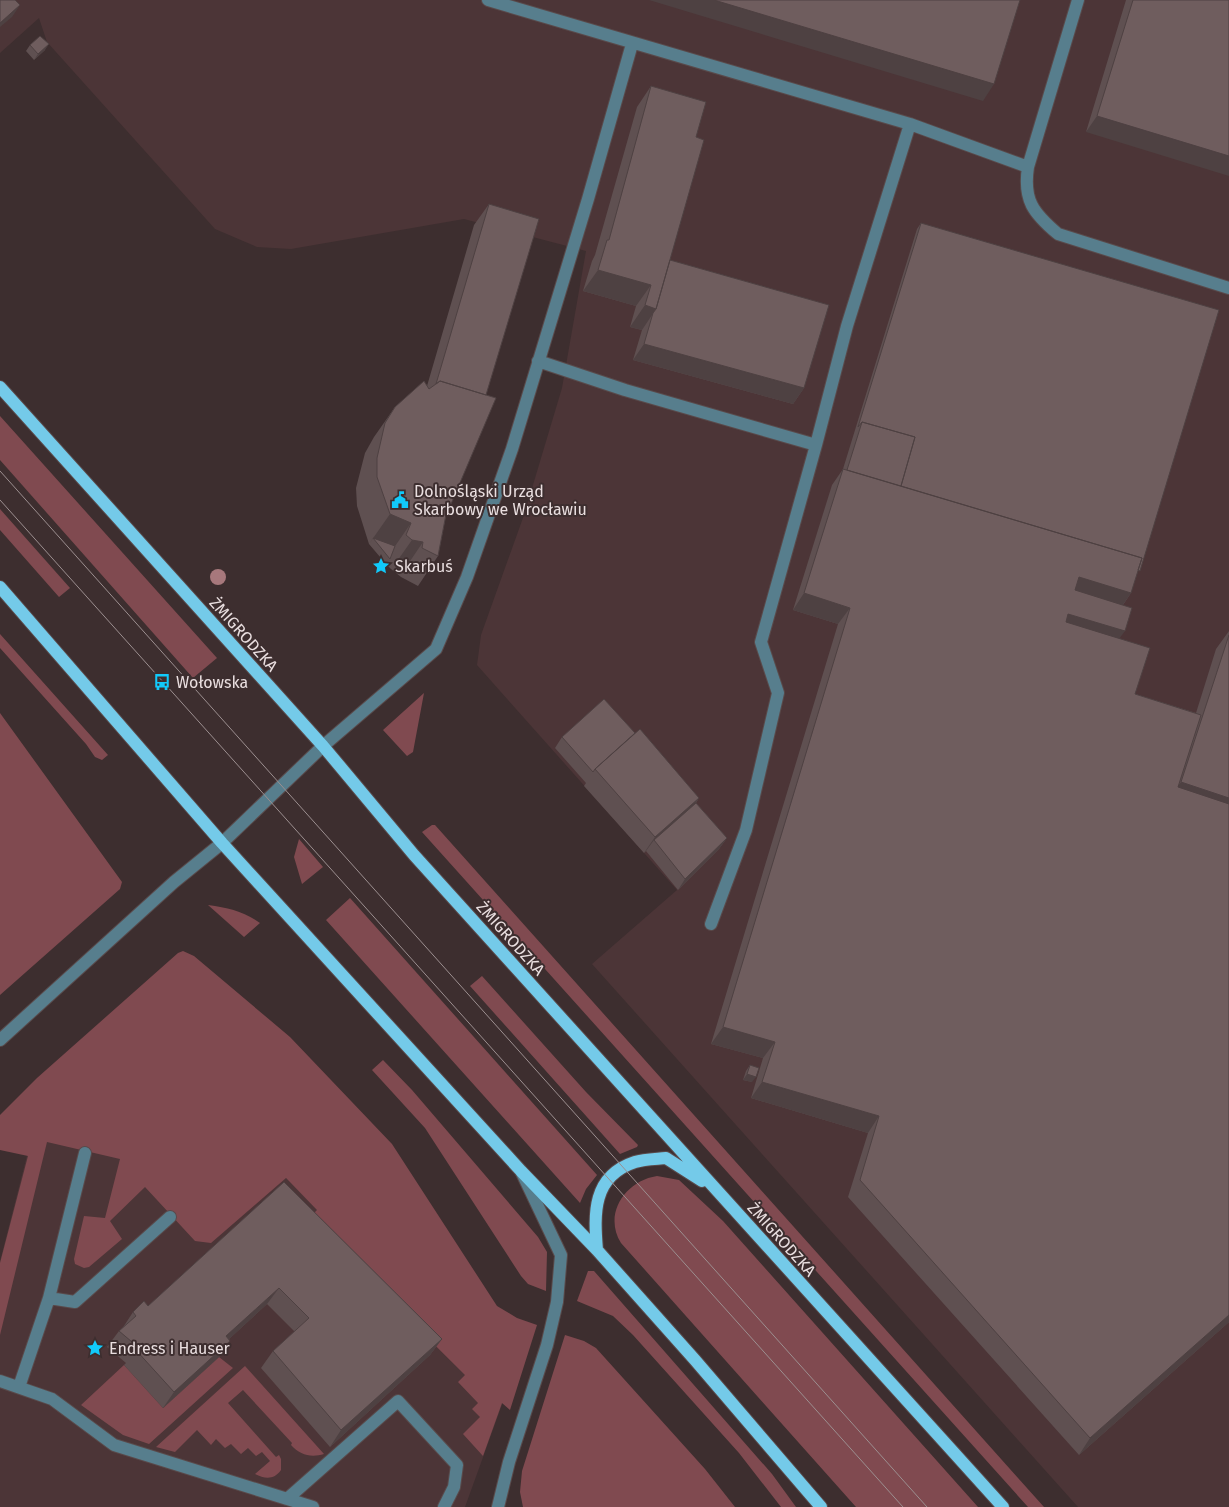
<svg xmlns="http://www.w3.org/2000/svg" width="1229" height="1507" font-family="'Fira Sans',sans-serif">
<style>
.built{fill:#4c3537}
.green{fill:#804a50}
.lines{fill:none;stroke-linecap:round;stroke-linejoin:round}
.minor-casing{stroke:#594a4b;stroke-width:14}
.major-casing{stroke:#594a4b;stroke-width:14}
.minor{stroke:#577e8d;stroke-width:12}
.major{stroke:#74cae9;stroke-width:12}
.tram{stroke:#9c8f90;stroke-width:1}
.tree{fill:#a7787c}
.wall{fill:#5f5051}
.shaded-wall{fill:#4e4142}
.building{fill:#6f5d5e;stroke:#4e4142}
.labels{text-anchor:middle;stroke-width:4;stroke-linejoin:round;paint-order:stroke}
.poi-label{font-size:16px;fill:#eadfe0;stroke:#3d2e2f;text-anchor:start}
.street-label{font-size:16px;fill:#eadfe0;stroke:#3d2e2f}
</style>
<rect width="100%" height="100%" fill="#3d2e2f"/>
<!-- built -->
<path class="built" d="M0,0H1229V1507H1078L592,964L677,890L477,665L481,635L524,515L562,388L586,251L464,219L291,249L257,247L215,229L47,42L39,18L0,53Z
M32,1136L286,1178L428,1320L503,1402L465,1507H0V1261Z"/>
<!-- green -->
<path class="green" d="M0,416L217,658L193,678L0,460Z
M0,509L70,588L59,597L0,530Z
M0,634L108,755L102,760L95,757L86,744L0,648Z
M424,693L413,752L407,756L383,730Z
M0,713L122,882L120,889L0,995Z
M432,825H435L1044,1507H1028L422,832Z
M299,839L323,867L302,884L294,857Z
M350,898L597,1175L586,1189L580,1203L326,920Z
M208,905C229,908 243,911 260,923L244,937Z
M183,951L194,956L290,1037L392,1144L497,1306L517,1318L537,1325L510,1410L502,1403L483,1456L463,1434L480,1417L472,1409L478,1403L458,1382L465,1375L308,1219L317,1210L286,1178L211,1243L195,1241L145,1187L110,1221L122,1239L89,1267L84,1268L75,1264L74,1259L84,1216L105,1218L120,1159L47,1142L0,1335V1263L28,1156L0,1150V1115L37,1078L178,953Z
M482,976L586,1092L638,1145L637,1147L620,1154L470,986Z
M383,1060L412,1090L538,1237L547,1252L546,1291L528,1284L521,1276L425,1128L372,1070Z
M657,1176L679,1180L723,1221L978,1507H856L621,1243C603,1214 625,1181 657,1176Z
M588,1271H594L772,1474L796,1507H781L739,1453L633,1335L613,1316L577,1301Z
M565,1335L584,1341L596,1348L705,1469L735,1507H523L520,1492L522,1471Z
M219,1357L233,1368L149,1444L123,1435L81,1405L124,1365L163,1408Z
M245,1366L324,1454C311,1458 300,1455 291,1445L292,1443L243,1390L228,1403L276,1457L279,1455L281,1459V1470C274,1480 265,1479 255,1474L270,1461L262,1452L256,1456L248,1448L241,1454L231,1444L225,1448L216,1439L211,1445L197,1430L175,1452L156,1447Z"/>
<g class="lines">
<!-- minor casing -->
<g class="minor-casing">
<path id="minor" d="M488,0L910,124L1028,167
M1078,0L1028,167C1023,200 1033,213 1058,234L1229,288
M538,361L625,390L816,445L847,326L910,124
M711,924L746,830L778,693L761,642L816,445
M0,1040L174,882L222,843L323,746L436,649L467,577L512,449L588,199L632,44
M49,1298L75,1302L170,1217
M0,1381L52,1399L114,1445L313,1507
M19,1387L49,1298L85,1153
M287,1499L398,1401L457,1465L454,1487L444,1507
M498,1507L509,1462L547,1345L557,1302L561,1255L522,1173"/>
</g>
<!-- major casing -->
<g class="major-casing">
<path id="major" d="M0,387L323,746L414,855L1003,1507
M0,587L222,843L521,1171L597,1250L695,1360L821,1507
M597,1250C594,1214 592,1176 635,1162C644,1159 656,1159 666,1158L702,1181"/>
</g>
<!-- minor -->
<use href="#minor" class="minor"/>
<!-- major -->
<use href="#major" class="major"/>
<!-- tram -->
<path class="tram" d="M0,471L927,1507
M0,500L903,1507"/>
</g>
<!-- trees -->
<circle class="tree" cx="218" cy="577" r="8"/>
<!-- wall -->
<path class="wall" d="M1126,0H1229L1086,132Z
M30,45L45,50L34,60L26,51Z
M651,86L696,137L670,260L804,388L793,404L633,360L642,330L630,327L636,306L583,291L592,261L595,255L637,107Z
M489,204L451,504L447,510L438,556L418,586L401,577L391,569L386,564L369,544L357,506L356,488L365,453L374,437L395,407L427,386L474,225Z
M921,223L1136,576L1131,593L1123,605L1119,639L1135,694L1196,713L1216,649L1229,631V1322L1079,1455L848,1197L868,1133L751,1098L763,1058L711,1044L838,624L793,610L832,485L843,469L917,229Z
M635,733L699,798L696,803L727,838L719,849L678,890L646,851L644,853L584,786L586,783L555,748L562,737Z
M750,1065L752,1082L743,1080L746,1071Z
M284,1182L442,1339L430,1355L330,1447L261,1368L273,1351L295,1332L267,1304L229,1339L230,1341L219,1357L163,1408L124,1365L126,1363L107,1347L119,1331L122,1329L133,1312L148,1306Z"/>
<!-- shaded-wall -->
<path class="shaded-wall" d="M649,0H714L994,84L983,101Z
M20,5L12,17L0,27V23Z
M49,44L45,50L34,60L38,54Z
M1097,116L1229,156V176L1086,132Z
M598,270L651,285L636,306L583,291Z
M645,305L656,309L642,330L630,327Z
M644,344L804,388L793,404L633,360Z
M390,514L411,523L391,552L373,538L369,544Z
M412,540L423,542L404,570L395,564Z
M1079,577L1131,593L1120,609L1068,594Z
M804,593L850,608L838,624L793,610Z
M1068,614L1125,631L1113,647L1057,631Z
M1181,782L1229,798V824L1166,803Z
M699,798L688,814L654,840L646,851L644,853L655,837Z
M727,838L719,849L678,890L685,879Z
M723,1027L775,1042L763,1058L711,1044Z
M747,1074L756,1077L752,1082L743,1080Z
M762,1082L879,1116L868,1133L751,1098Z
M279,1288L267,1304L215,1352L226,1336Z
M1229,1315V1322L1079,1455L1090,1438Z
M442,1339L430,1355L330,1447L341,1430Z
M230,1341L219,1357L163,1408L174,1392Z"/>
<!-- building -->
<path class="building" d="M0,0H15L20,5L0,23Z
M714,0H1020L994,84Z
M1133,0H1229V156L1097,116Z
M40,36L49,44L38,54L30,45Z
M651,86L706,102L696,137L704,140L656,309L645,305L651,285L598,270L607,240H609Z
M489,204L539,219L486,395L440,381L436,384Z
M921,223L1219,310L1140,571L1138,570L1142,558L901,486L915,437L862,422L858,427Z
M670,260L829,305L804,388L644,344L653,313L656,309Z
M424,381L429,389L440,381L496,398L451,504H448L438,556L422,548L423,542L412,540L406,535L411,523L390,514L377,477V458L385,423L395,407Z
M862,422L915,437L901,486L847,470Z
M843,469L1142,558L1131,593L1079,577L1075,590L1132,608L1125,631L1068,614L1066,622L1150,648L1135,694L1201,715L1178,787L1229,804V1315L1090,1438L860,1180L879,1116L762,1082L775,1042L723,1027L850,608L804,593Z
M373,538L395,546L390,559Z
M395,564L406,566L405,571Z
M1229,635V798L1181,782Z
M604,699L635,733L595,769L593,772L562,737Z
M640,729L699,798L655,837L595,769Z
M696,803L727,838L685,879L654,840Z
M750,1065L759,1068L756,1077L747,1074Z
M284,1182L442,1339L341,1430L273,1351L309,1318L279,1288L226,1336L230,1341L174,1392L135,1349L138,1347L119,1331L136,1316L133,1312L144,1301L148,1306Z"/>
<!-- icons -->
<defs>
<g id="civic-bare" transform="scale(1.35)"><path d="M-.6-6.5H3V-4.5H.6V-3L4-1V1h2V6H-6V1h2V-1L-.6-3ZM-1.2 2.5V6h2.4V2.5Z" fill="#11cafb" stroke="#3d2e2f" stroke-width="2.5" paint-order="stroke"/></g>
<g id="sight-bare" transform="scale(1.35)"><path d="M0-6L1.8-2.2L6-1.7L2.9 1.2L3.7 5.4L0 3.3L-3.7 5.4L-2.9 1.2L-6-1.7L-1.8-2.2Z" fill="#11cafb" stroke="#3d2e2f" stroke-width="2.5" paint-order="stroke"/></g>
<g id="bus-bare" transform="scale(1.35)"><path d="M-5-6H5V4H4V6H2V4H-2V6H-4V4H-5ZM-3.5-4V0h7V-4ZM-3.5 1.2v1.5H-2V1.2ZM2 1.2v1.5H3.5V1.2Z" fill="#11cafb" stroke="#3d2e2f" stroke-width="2.5" paint-order="stroke"/></g>
</defs>
<g fill-rule="evenodd">
<use href="#civic-bare" x="400" y="500"/>
<use href="#sight-bare" x="381" y="566"/>
<use href="#bus-bare" x="162" y="682"/>
<use href="#sight-bare" x="95" y="1348"/>
</g>
<g class="labels">
<!-- poi labels -->
<g class="poi-label">
<text x="414" y="497">Dolnośląski Urząd<tspan x="414" dy="18">Skarbowy we Wrocławiu</tspan></text>
<text x="395" y="572">Skarbuś</text>
<text x="176" y="688">Wołowska</text>
<text x="109" y="1354">Endress i Hauser</text>
</g>
<!-- street labels -->
<g class="street-label">
<text transform="translate(244 634) rotate(48)" y="6">ŻMIGRODZKA</text>
<text transform="translate(511 938) rotate(48)" y="6">ŻMIGRODZKA</text>
<text transform="translate(782 1239) rotate(48)" y="6">ŻMIGRODZKA</text>
</g>
</g>
</svg>
